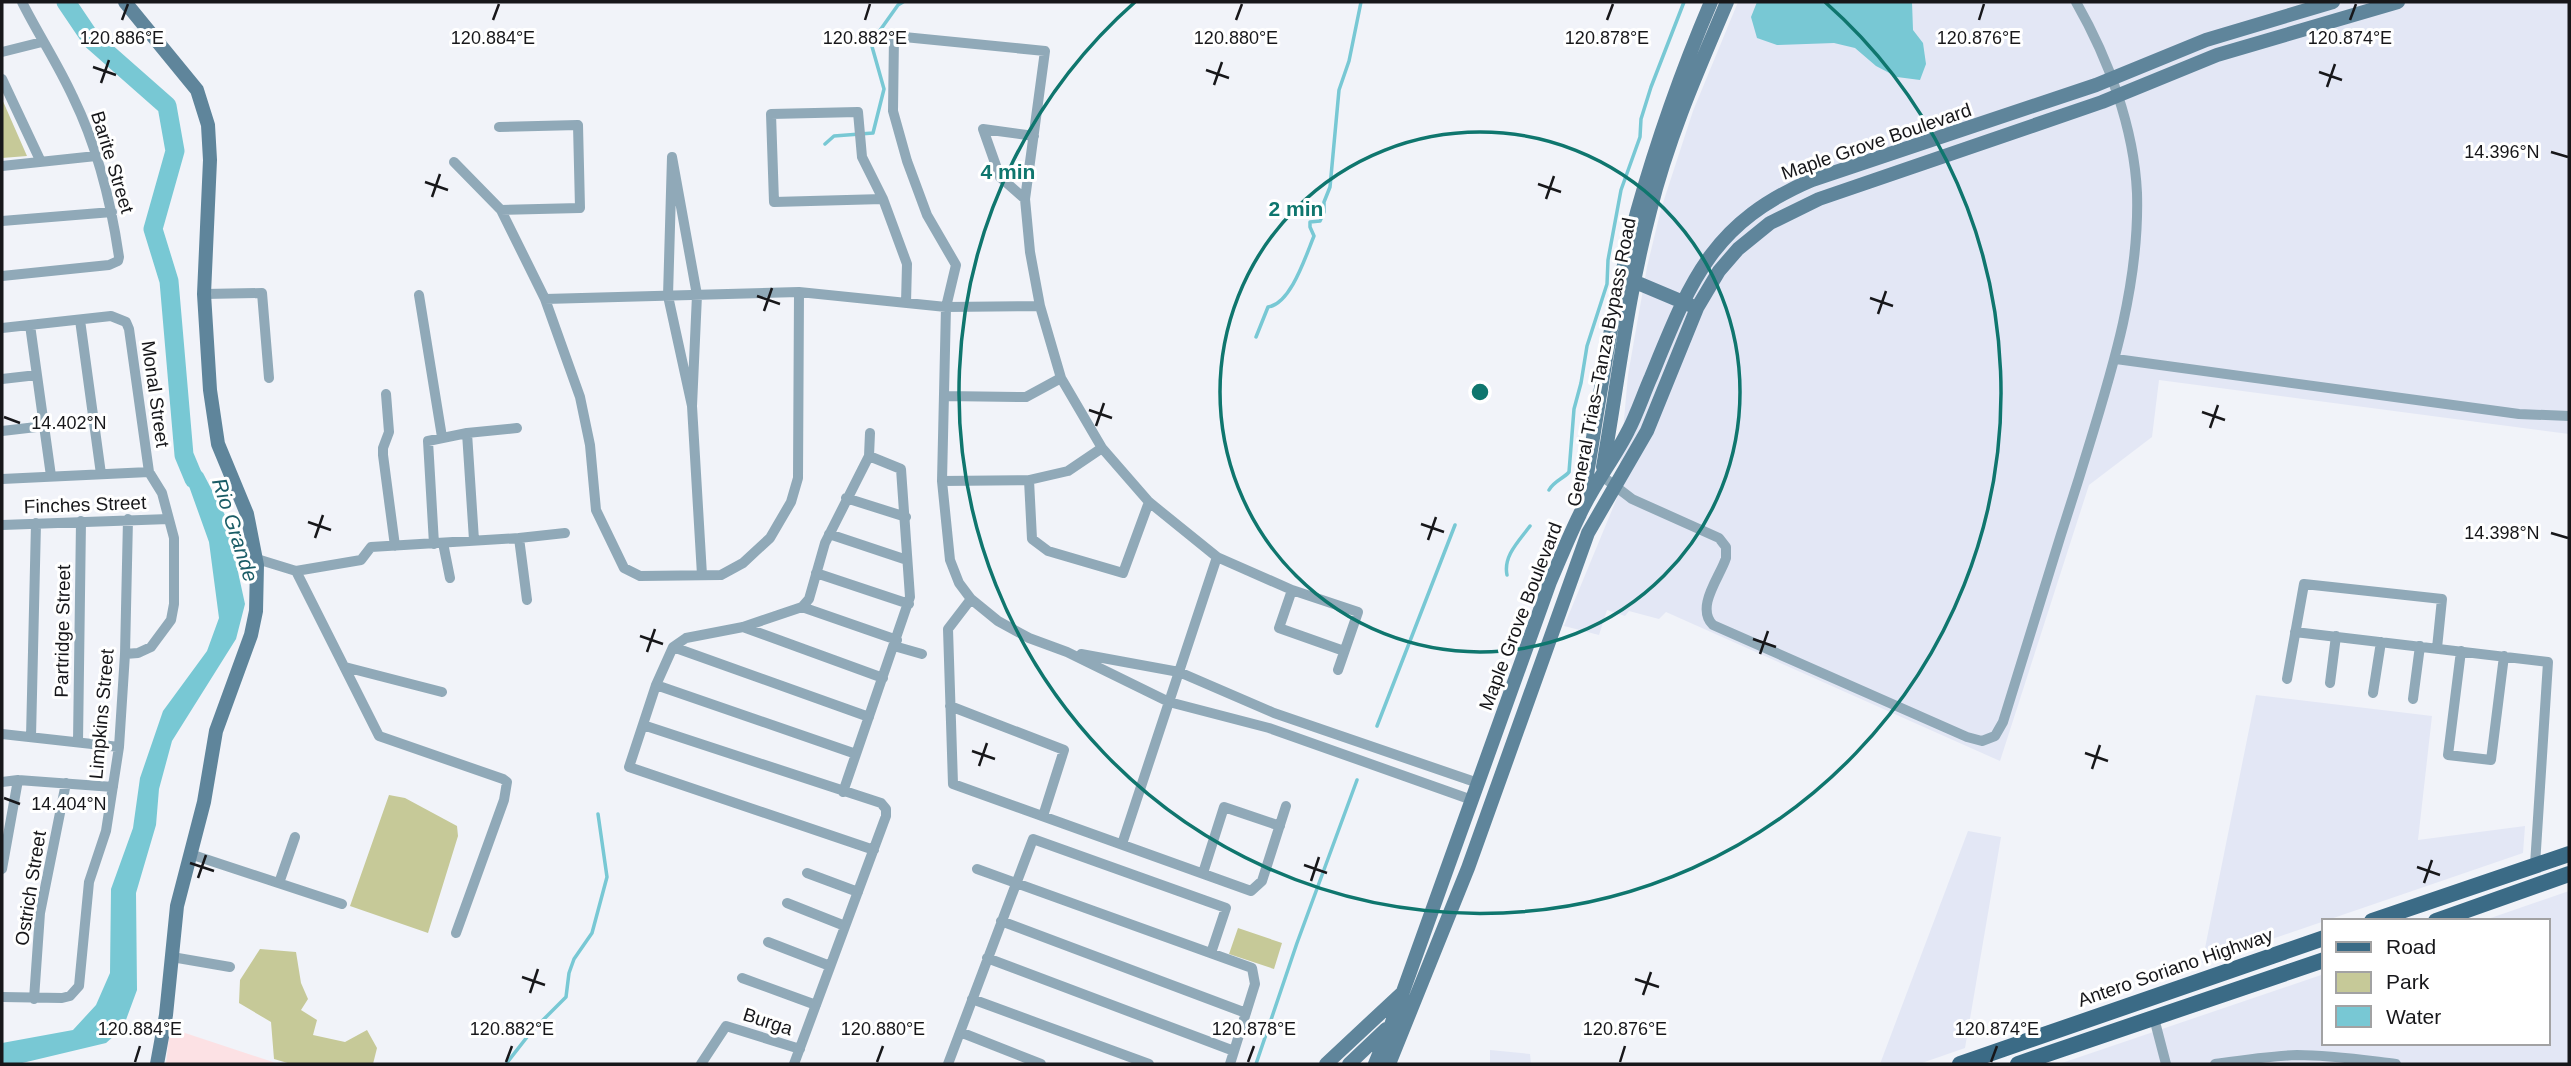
<svg xmlns="http://www.w3.org/2000/svg" width="2571" height="1066" font-family="Arial,sans-serif">
<style>
.built{fill:#e3e7f5}
.education{fill:#fce1e4}
.green{fill:#c6c998}
.water{fill:#78c8d4}
.lines{fill:none;stroke-linecap:round;stroke-linejoin:round}
.stream{stroke:#78c8d4;stroke-width:3.5}
.river{stroke:#78c8d4;stroke-width:19}
.street{stroke:#90a9b8;stroke-width:10}
.secondary{stroke:#5f859b;stroke-width:14}
.primary{stroke:#3b6b86;stroke-width:16}
.ticks{fill:none;stroke:#17171a;stroke-width:2.5}
.ring{fill:none;stroke:#0f766e;stroke-width:3.5}
.labels{text-anchor:middle;stroke-width:6;stroke-linejoin:round;paint-order:stroke}
.street-label{font-size:19px;fill:#17171a;stroke:#fff}
.water-label{font-size:21px;font-style:italic;fill:#1a5c66;stroke:#fff}
.ticks-label{font-size:18px;text-anchor:middle;fill:#17171a;stroke:#fff;stroke-width:6;stroke-linejoin:round;paint-order:stroke}
.centre{fill:#0f766e;stroke:#fff;stroke-width:3.5}
.ring-label{font-size:21px;text-anchor:middle;font-weight:bold;fill:#0f766e;stroke:#fff;stroke-width:6;stroke-linejoin:round;paint-order:stroke}
</style>
<rect width="100%" height="100%" fill="#f1f3f9"/>
<!-- built -->
<path class="built" d="M1738,2H2569V434L2159,380L2152,437L2089,485L2000,761L1666,612L1659,619L1629,611L1625,616L1607,610L1599,635L1564,626L1617,498L1628,375L1647,267L1661,209L1693,111Z
M2256,695L2432,716L2418,840L2525,826L2523,853L2202,963Z
M1968,831L2001,837L1965,1048L1919,1064H1880Z
M2569,891V1064H2059L2324,974V1043H2548V921H2482Z
M1490,1050L1530,1054L1531,1064H1490Z"/>
<!-- education -->
<path class="education" d="M170,1028L279,1064H166Z"/>
<!-- green -->
<path class="green" d="M2,99L27,156L2,158Z
M389,795L405,798L457,826L458,836L428,933L350,906Z
M1238,928L1282,943L1274,969L1229,954Z
M260,949L296,952L301,983L308,999L301,1010L317,1020L313,1035L345,1042L367,1030L377,1048L373,1064H291L274,1059L271,1022L239,1003L240,980Z"/>
<!-- water -->
<path class="water" d="M1757,2H1912L1913,30L1923,43L1926,64L1920,80L1897,77L1876,66L1855,48L1834,43L1777,45L1757,38L1751,17Z
M184,455L203,473L226,517L245,604L236,639L172,741L159,789L156,825L136,893L137,990L123,1028L106,1043L18,1064H2V1043L73,1030L96,1005L110,973L111,889L133,828L140,778L163,711L207,651L219,618L209,542L185,475Z"/>
<g class="lines">
<!-- stream -->
<path class="stream" d="M825,144L834,136L873,133L884,89L871,43L898,5L903,2
M1256,337L1268,307C1291,304 1306,255 1314,236L1310,227V222L1320,221L1324,212V202L1330,187L1339,90L1349,61L1361,2
M1549,490C1554,481 1563,479 1569,472L1574,409L1581,383L1587,346L1607,284L1608,260L1621,190L1640,137L1641,119L1651,87L1684,2
M1507,575C1503,556 1519,541 1530,526
M1377,726L1455,525
M506,1064L531,1032L566,997L569,973L574,959L592,933L607,877L598,814
M1256,1064L1297,943L1357,780"/>
<!-- river -->
<path class="river" d="M66,2L91,39L167,106L175,151L153,229L169,281L184,455L194,479"/>
<!-- street -->
<path class="street" d="M2,52L42,42
M2,79L41,162
M499,127L578,125L580,208L501,210
M454,162L501,210L545,299L580,397L590,445L596,510L624,568L640,576L721,575L743,563L770,538L791,502L798,478L799,292
M2,166L96,156
M883,199L774,202L771,114L858,112L862,157L883,199L907,264L906,303
M1025,199L1000,177L983,129L1034,136
M2,221L112,212
M2,276L109,265L118,261L119,257C111,202 97,146 73,97C58,64 38,34 22,2
M204,294L262,293L269,378
M419,295L442,437
M545,299L799,292L946,307L1040,306
M80,320L101,474
M30,325L51,476
M2,328L111,316L126,322L129,329L149,472L162,493L174,538V604L171,620L151,647L138,653L125,654
M2116,359L2519,414L2569,416
M2,379L37,375
M386,394L389,432L383,448V455L395,546
M944,396L1026,397L1061,378
M692,406L668,296L672,157L697,295L692,406L702,575
M2,431L45,426
M467,433L517,428
M869,456L870,433
M1602,476L1632,499L1719,538L1726,547V558C1720,577 1695,607 1713,625L1967,737L1982,741L1995,736L2003,722C2028,640 2053,559 2079,478C2107,386 2140,291 2137,193C2134,127 2108,58 2076,2
M2,479L149,472
M1029,480L1032,539L1048,551L1123,573L1149,502
M942,481L1029,480L1068,471L1102,448
M846,498L906,517
M2,525L169,519
M829,534L907,560
M519,538L565,533
M443,543L450,578
M434,544L428,441L467,433L474,540
M257,559L296,571L379,736L503,779L507,782L504,800L456,933
M296,571L361,560L371,547L519,538L527,600
M816,573L909,604
M1292,590L1279,628L1344,651
M971,599L948,629L953,784L1251,891L1262,881L1286,806
M802,607L897,640
M743,627L883,678
M2295,632L2548,662L2535,865
M894,646L922,654
M673,647L869,717
M2461,651L2448,755L2491,760L2504,656
M1081,654L1179,672L1274,713L1478,783
M345,667L442,692
M1338,670L1358,612L1292,590L1217,557L1149,502L1102,448L1061,378L1040,306L1030,252L1025,199L1045,51L894,36L893,111L907,161L927,215L956,265L946,307L942,481L950,560L959,583L971,599L998,621L1029,638L1067,652L1169,702L1269,728L1472,800
M2287,679L2304,584L2442,599L2437,648
M2330,683L2336,636
M656,685L856,754
M2373,693L2381,642
M2413,699L2420,646
M950,706L1064,750L1043,816
M643,725L881,803L886,809V816L794,1064
M2,734L119,747
M31,737L36,523
M78,742L81,521
M2,782L18,780L113,787
M843,792L910,597L901,469L869,456L825,543L809,599L802,607L743,627L686,638L673,647L656,685L629,767L874,850
M1122,844L1217,557
M190,854L342,904
M2,869L18,780
M977,869L1252,968L1255,984L1230,1064
M807,873L858,892
M1203,873L1224,807L1280,826
M279,883L295,837
M787,903L845,926
M1001,921L1246,1013
M768,942L830,966
M172,957L230,967
M987,958L1234,1051
M742,978L816,1005
M2,997L62,998L70,996L79,986L89,882L106,831L119,747L125,654L128,519
M34,999L40,913L66,783
M972,999L1149,1064
M2154,1018L2166,1064
M960,1032L1041,1064
M701,1064L726,1026L800,1049
M948,1064L1033,839L1226,908L1211,953
M2215,1064C2243,1060 2270,1056 2297,1055C2331,1055 2363,1060 2396,1064"/>
<!-- secondary -->
<path class="secondary" d="M125,2L197,90L208,125L210,160L204,294L210,390L218,444L247,514L257,565L256,611L251,635L216,731L204,802L177,906L166,1015L157,1064
M1633,281L1690,305
M1603,467C1618,381 1628,295 1650,211C1668,138 1698,70 1727,2
M1582,504C1599,407 1611,307 1637,212C1657,141 1682,70 1711,2
M1326,1064L1401,994
M1349,1064L1386,1029
M1375,1064L1391,1025L1550,582C1560,559 1569,536 1580,514C1593,485 1614,459 1628,431C1637,414 1643,395 1651,377C1690,282 1711,223 1812,180L2096,85L2206,40L2333,2
M1389,1064L1468,868L1588,533L1647,431L1697,308L1719,271L1738,249L1770,223L1819,199L2102,102L2217,55L2398,2"/>
<!-- primary -->
<path class="primary" d="M2372,921L2569,854
M2436,921L2569,874
M1960,1064L2324,938
M2018,1064L2324,960"/>
</g>
<!-- ticks -->
<path class="ticks" d="M122,20L128,4M493,20L499,4M865,20L870,4M1236,20L1242,4M1607,20L1613,4M1979,20L1984,4M2350,20L2356,4M93,67L116,75M1206,70L1229,78M2319,72L2342,80M101,83L109,60M1214,85L1222,62M2327,87L2335,64M2551,152L2568,157M425,182L448,190M1538,184L1561,192M432,197L440,174M1546,199L1554,176M757,296L780,304M1870,298L1893,306M764,311L772,288M1878,314L1886,291M1089,410L1112,418M2202,412L2225,420M4,417L20,423M1096,426L1104,403M2210,428L2218,405M308,522L331,530M1421,524L1444,532M2551,533L2568,538M315,538L323,515M1428,540L1436,517M640,636L663,644M1753,639L1776,647M647,652L655,629M1760,654L1768,631M972,751L995,759M2085,753L2108,761M979,766L987,743M2092,769L2100,745M4,798L20,804M190,863L214,871M1304,865L1327,873M2417,867L2440,875M198,878L206,855M1311,881L1319,857M2424,883L2432,860M522,977L545,985M1635,979L1659,987M530,993L538,969M1643,995L1651,972M135,1062L140,1046M506,1062L512,1046M877,1062L883,1046M1248,1062L1254,1046M1620,1062L1625,1046M1991,1062L1997,1046"/>
<!-- distance rings -->
<g class="ring">
<circle cx="1480" cy="392" r="260"/>
<path d="M1825 2A521 521 0 1 1 1135 2"/>
</g>
<g class="labels">
<!-- street labels -->
<g class="street-label">
<text transform="translate(1876 141) rotate(-19)" y="7">Maple Grove Boulevard</text>
<text transform="translate(113 162) rotate(73)" y="7">Barite Street</text>
<text transform="translate(1601 362) rotate(-79)" y="7">General Trias–Tanza Bypass Road</text>
<text transform="translate(156 394) rotate(82)" y="7">Monal Street</text>
<text transform="translate(85 504) rotate(-2)" y="7">Finches Street</text>
<text transform="translate(1520 616) rotate(-69)" y="7">Maple Grove Boulevard</text>
<text transform="translate(62 631) rotate(-89)" y="7">Partridge Street</text>
<text transform="translate(101 714) rotate(-85)" y="7">Limpkins Street</text>
<text transform="translate(30 888) rotate(-81)" y="7">Ostrich Street</text>
<text transform="translate(2175 967) rotate(-19)" y="7">Antero Soriano Highway</text>
<text transform="translate(768 1021) rotate(18)" y="7">Burga</text>
</g>
<!-- water labels -->
<g class="water-label">
<text transform="translate(235 530) rotate(72)" y="7">Rio Grande</text>
</g>
</g>
<g class="ticks-label">
<text x="493" y="44">120.884°E</text>
<text x="865" y="44">120.882°E</text>
<text x="1236" y="44">120.880°E</text>
<text x="1607" y="44">120.878°E</text>
<text x="1979" y="44">120.876°E</text>
<text x="2350" y="44">120.874°E</text>
<text x="122" y="44">120.886°E</text>
<text x="2502" y="158">14.396°N</text>
<text x="69" y="429">14.402°N</text>
<text x="2502" y="539">14.398°N</text>
<text x="69" y="810">14.404°N</text>
<text x="140" y="1035">120.884°E</text>
<text x="512" y="1035">120.882°E</text>
<text x="883" y="1035">120.880°E</text>
<text x="1254" y="1035">120.878°E</text>
<text x="1625" y="1035">120.876°E</text>
<text x="1997" y="1035">120.874°E</text>
</g>
<circle cx="1480" cy="392" r="10" class="centre"/>
<g class="ring-label">
<text x="1008" y="179">4 min</text>
<text x="1296" y="216">2 min</text>
</g>
<!-- border -->
<rect width="2571" height="1066" fill="none" stroke="#17171a" stroke-width="7"/>
<!-- legend -->
<rect x="2322" y="919" width="228" height="126" fill="#ffffff" stroke="#a2a2a3" stroke-width="2"/>
<rect x="2336" y="942" width="35" height="10" fill="#3b6b86" stroke="#a2a2a3" stroke-width="2"/>
<text x="2386" y="954" font-size="21" fill="#17171a">Road</text>
<rect x="2336" y="972" width="35" height="21" fill="#c6c998" stroke="#a2a2a3" stroke-width="2"/>
<text x="2386" y="989" font-size="21" fill="#17171a">Park</text>
<rect x="2336" y="1006" width="35" height="21" fill="#78c8d4" stroke="#a2a2a3" stroke-width="2"/>
<text x="2386" y="1024" font-size="21" fill="#17171a">Water</text>
</svg>
